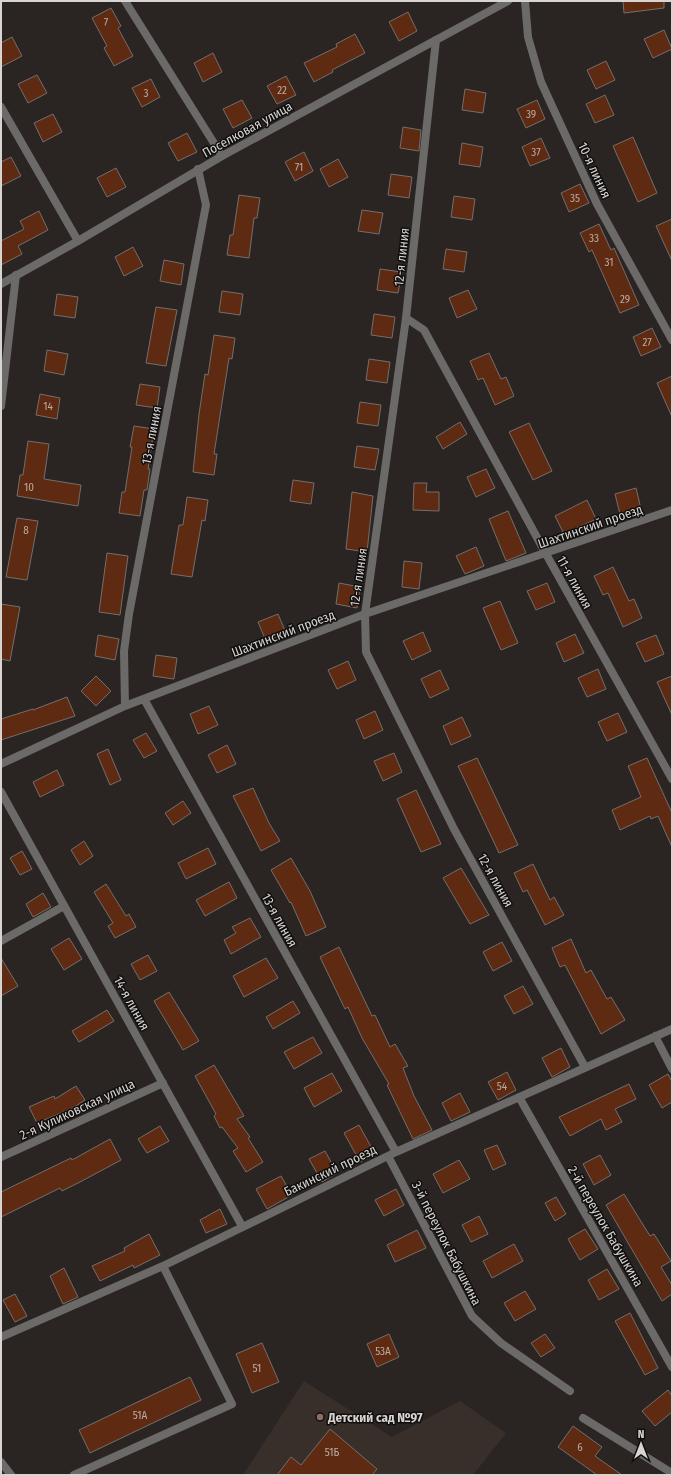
<svg xmlns="http://www.w3.org/2000/svg" width="673" height="1476" font-family="'Fira Sans Condensed',sans-serif">
<style>
.built{fill:#392f2a}
.building{fill:#5e2b12;stroke:#736e6c}
.lines{fill:none;stroke-linecap:round;stroke-linejoin:round}
.minor{stroke:#6b6a68;stroke-width:8}
.tertiary{stroke:#6b6a68;stroke-width:8}
.education-dot{fill:#8d6e63;stroke:#110f0e;stroke-width:1.5}
.labels{text-anchor:middle;stroke-width:3;stroke-linejoin:round;paint-order:stroke}
.number-label{font-size:11px;fill:#b9aaa2}
.street-label{font-size:13px;fill:#d7d4d2;stroke:#110f0e}
.poi-label{font-size:13px;font-weight:bold;fill:#d7d4d2;stroke:#110f0e;text-anchor:start}
</style>
<rect width="100%" height="100%" fill="#2a2523"/>
<!-- built -->
<path class="built" d="M304,1381L392,1437L460,1401L506,1433L473,1475H243Z"/>
<!-- building -->
<path class="building" d="M623,1H664V8L624,13Z
M111,8L121,26L118,28L133,56L114,66L104,48L107,46L92,18Z
M408,12L417,31L399,41L389,22Z
M664,30L672,49L653,58L644,39Z
M355,34L365,53L332,70L333,72L314,82L304,63L337,47L336,44Z
M12,37L22,56L1,67V43Z
M213,53L222,72L203,82L194,63Z
M606,61L615,80L596,89L587,70Z
M37,75L47,93L28,103L18,84Z
M286,76L296,95L277,104L267,86Z
M151,79L160,97L142,107L132,88Z
M465,89L486,93L483,113L462,110Z
M605,95L614,115L595,123L586,104Z
M242,100L252,118L233,128L223,109Z
M537,100L545,119L526,128L517,109Z
M53,114L62,132L43,142L34,123Z
M403,127L421,130L419,151L400,148Z
M187,133L197,152L178,161L168,143Z
M633,137L657,193L638,202L613,146Z
M541,138L550,158L530,166L522,147Z
M462,143L483,147L480,167L459,164Z
M304,152L313,171L295,181L285,162Z
M11,157L21,176L1,186V162Z
M338,159L348,177L329,187L320,169Z
M116,168L126,187L107,197L97,178Z
M391,174L412,177L409,198L388,195Z
M580,184L589,203L569,212L561,193Z
M239,195L260,198L257,218H254L249,258L227,255L230,235H233Z
M454,196L475,199L472,220L451,217Z
M362,210L383,213L379,234L358,231Z
M39,211L48,230L18,246L22,254L1,265V241L24,229L20,221Z
M672,219V261L656,226Z
M599,224L611,250L614,248L639,305L620,313L592,250L589,252L580,233Z
M133,247L143,266L124,276L115,257Z
M446,249L467,252L464,272L443,269Z
M164,260L184,264L181,285L160,281Z
M380,269L402,272L398,293L377,290Z
M468,290L477,309L457,318L449,298Z
M222,291L243,294L240,315L219,312Z
M57,294L78,297L75,318L54,315Z
M156,307L177,310L166,366L146,363Z
M374,314L395,317L392,338L371,335Z
M652,328L661,347L641,356L633,337Z
M214,335L235,338L232,359L229,358L214,454H217L214,475L193,472L199,414L205,374L208,375Z
M47,350L68,354L64,375L44,371Z
M489,353L501,379L506,377L514,396L495,405L483,378L478,380L470,361Z
M369,359L390,362L387,383L366,380Z
M672,376V417L657,383Z
M140,384L160,387L157,408L136,405Z
M40,394L60,398L57,419L36,415Z
M360,402L381,405L378,426L357,423Z
M460,422L467,434L443,449L436,437Z
M529,423L552,471L533,480L509,432Z
M134,426L154,429L148,469H150L147,490H144L140,516L119,513L122,492H125L132,447H130Z
M28,441L49,444L44,479L81,485L78,506L17,496L20,475H23Z
M357,446L379,449L375,470L354,467Z
M486,469L495,488L476,497L467,477Z
M293,480L314,483L311,504L290,501Z
M414,483H427L426,492H439V511L413,510Z
M636,488L641,509L620,514L615,494Z
M352,492L373,496L367,552L346,549Z
M187,497L208,500L205,521L202,520L192,577L171,574L179,525H183Z
M587,500L596,519L564,534L555,516Z
M508,511L526,553L506,561L489,519Z
M17,518L38,521L27,580L6,577Z
M476,547L484,566L465,574L456,556Z
M107,553L128,556L120,615L99,612Z
M404,561L422,563L419,589L402,587Z
M613,567L629,601L634,599L642,618L623,627L608,593L603,595L594,576Z
M339,583L360,587L357,608L336,604Z
M547,583L555,602L536,610L527,591Z
M500,601L518,643L501,650L483,608Z
M1,604L20,607L10,661L1,659Z
M278,614L286,633L266,641L258,622Z
M423,632L431,651L412,660L403,641Z
M575,634L584,653L564,662L556,643Z
M98,635L119,639L115,660L95,656Z
M656,635L664,654L645,662L636,643Z
M156,655L177,658L174,679L153,676Z
M348,661L356,680L337,689L328,670Z
M598,669L606,689L587,697L578,678Z
M440,670L449,689L430,698L421,679Z
M96,676L111,691L96,706L81,691Z
M672,676V715L657,682Z
M67,697L75,716L1,740V719L33,709V710Z
M209,706L218,725L198,734L190,714Z
M375,711L383,730L364,739L356,720Z
M618,713L627,732L607,741L598,722Z
M462,717L471,736L451,745L443,726Z
M146,733L157,751L144,758L133,740Z
M227,745L236,764L217,773L208,755Z
M108,749L121,780L110,785L97,754Z
M394,753L402,772L383,781L374,761Z
M477,758L518,845L499,853L458,766Z
M647,758L672,813V847L658,816L651,819L650,816L620,830L612,810L641,797L628,766Z
M57,770L64,785L40,797L33,782Z
M253,788L269,823L280,841L261,851L233,796Z
M416,790L441,844L421,852L397,799Z
M183,801L191,813L173,825L165,813Z
M84,841L93,856L80,865L71,850Z
M208,848L216,864L186,879L178,863Z
M22,851L32,869L20,875L10,858Z
M291,858L310,891L326,927L306,936L291,902L290,903L271,870Z
M533,864L550,900L554,897L564,915L545,925L527,890L523,892L514,873Z
M461,868L489,915L470,924L443,878Z
M229,882L237,898L205,916L196,900Z
M106,884L126,916L129,914L136,927L115,938L108,926L113,923L94,892Z
M43,893L51,907L33,917L26,904Z
M250,918L261,937L231,954L224,940L236,933L232,927Z
M69,938L82,959L64,970L51,949Z
M571,939L586,973L591,970L607,999L611,997L625,1020L601,1034L565,965L560,967L552,948Z
M502,942L512,961L493,971L483,952Z
M339,947L372,1016L375,1015L390,1047L395,1044L408,1066L403,1068L414,1096L432,1130L413,1139L387,1085L389,1084L362,1038L348,1007L345,1009L320,957Z
M148,955L157,971L140,980L131,964Z
M1,958L18,986L1,996Z
M266,958L278,978L244,997L233,976Z
M523,986L533,1004L514,1014L504,996Z
M169,992L199,1041L183,1050L154,1001Z
M293,1001L300,1013L273,1029L266,1017Z
M107,1010L114,1021L79,1042L72,1031Z
M313,1037L322,1053L294,1069L284,1052Z
M561,1048L570,1067L552,1077L542,1058Z
M214,1065L244,1116L237,1119L250,1137L248,1138L263,1162L246,1172L233,1151L238,1148L222,1127L220,1128L214,1116L216,1114L195,1076Z
M507,1072L516,1090L498,1100L488,1082Z
M332,1073L342,1091L314,1107L304,1088Z
M668,1074L672,1082V1102L662,1108L649,1085Z
M629,1084L636,1099L615,1109L622,1122L606,1130L601,1119L570,1136L559,1117Z
M76,1086L85,1100L73,1108L37,1123L29,1107L54,1096L55,1099Z
M460,1093L470,1112L451,1121L442,1103Z
M359,1125L375,1154L360,1162L344,1133Z
M160,1126L169,1141L147,1153L138,1139Z
M110,1139L121,1160L80,1182L62,1191L60,1188L1,1217V1192L71,1158L72,1160Z
M497,1145L506,1164L493,1170L484,1150Z
M325,1151L337,1173L322,1182L309,1159Z
M600,1155L611,1175L594,1185L583,1164Z
M459,1160L470,1179L443,1193L433,1174Z
M281,1176L292,1195L267,1209L256,1189Z
M396,1189L404,1205L384,1216L375,1200Z
M624,1194L650,1236L654,1234L671,1261L661,1267L672,1285V1294L662,1301L606,1205Z
M556,1197L566,1214L555,1221L545,1203Z
M220,1209L227,1224L206,1233L200,1220Z
M479,1216L488,1234L471,1242L462,1225Z
M585,1229L598,1249L580,1260L568,1239Z
M417,1230L426,1248L395,1262L387,1245Z
M149,1234L160,1255L134,1268L133,1265L100,1281L92,1266L125,1251L124,1248Z
M514,1244L523,1261L492,1278L483,1261Z
M64,1268L78,1297L63,1304L50,1276Z
M607,1269L619,1289L599,1300L588,1280Z
M525,1291L536,1309L515,1321L504,1303Z
M15,1294L27,1316L15,1322L3,1300Z
M630,1313L658,1368L645,1375L615,1321Z
M389,1334L399,1357L377,1367L367,1344Z
M545,1334L555,1348L541,1357L531,1343Z
M262,1343L279,1382L252,1393L236,1354Z
M190,1377L201,1400L90,1453L79,1430Z
M668,1390L672,1396V1412L655,1426L642,1411Z
M573,1426L602,1447L595,1456L622,1475H597L558,1447Z
M330,1429L377,1469L372,1475H277L291,1457L301,1465Z"/>
<g class="lines">
<!-- minor -->
<path class="minor" d="M125,1L222,156
M525,1L528,37L541,82L597,204L672,340
M436,40L406,318L365,614L366,652L454,829L585,1067
M1,107L78,241
M406,318L424,330L546,554L672,779
M1,406L16,275
M144,699L396,1152
M125,706L124,651L129,614L206,205L198,169
M1,764L125,706L365,614L672,510
M1,792L242,1226
M1,941L64,906
M655,1036L672,1069
M519,1097L672,1367
M388,1156L472,1316L501,1343L570,1391
M1,1157L163,1083
M1,1337L163,1266L396,1152L672,1029
M583,1418L672,1473
M1,1462L11,1475
M74,1475L232,1404L163,1266"/>
<!-- tertiary -->
<path class="tertiary" d="M1,284L78,241L222,156L508,1"/>
</g>
<!-- markers -->
<circle class="education-dot" cx="320" cy="1417" r="4"/>
<g class="labels">
<!-- number labels -->
<g class="number-label">
<text x="106" y="26">7</text>
<text x="282" y="94">22</text>
<text x="146" y="97">3</text>
<text x="531" y="118">39</text>
<text x="536" y="156">37</text>
<text x="299" y="171">71</text>
<text x="575" y="202">35</text>
<text x="594" y="242">33</text>
<text x="609" y="266">31</text>
<text x="625" y="303">29</text>
<text x="647" y="346">27</text>
<text x="48" y="410">14</text>
<text x="29" y="491">10</text>
<text x="26" y="534">8</text>
<text x="502" y="1090">54</text>
<text x="383" y="1355">53А</text>
<text x="257" y="1372">51</text>
<text x="140" y="1419">51А</text>
<text x="580" y="1451">6</text>
<text x="332" y="1456">51Б</text>
</g>
<!-- street labels -->
<g class="street-label">
<text transform="translate(247 129) rotate(-29)" y="5">Поселковая улица</text>
<text transform="translate(595 170) rotate(65)" y="5">10-я линия</text>
<text transform="translate(401 257) rotate(-84)" y="5">12-я линия</text>
<text transform="translate(151 435) rotate(-79)" y="5">13-я линия</text>
<text transform="translate(590 526) rotate(-19)" y="5">Шахтинский проезд</text>
<text transform="translate(358 577) rotate(-82)" y="5">12-я линия</text>
<text transform="translate(575 582) rotate(61)" y="5">11-я линия</text>
<text transform="translate(283 633) rotate(-21)" y="5">Шахтинский проезд</text>
<text transform="translate(496 880) rotate(61)" y="5">12-я линия</text>
<text transform="translate(280 920) rotate(61)" y="5">13-я линия</text>
<text transform="translate(132 1003) rotate(61)" y="5">14-я линия</text>
<text transform="translate(77 1109) rotate(-25)" y="5">2-я Куликовская улица</text>
<text transform="translate(330 1170) rotate(-26)" y="5">Бакинский проезд</text>
<text transform="translate(606 1226) rotate(60)" y="5">2-й переулок Бабушкина</text>
<text transform="translate(447 1243) rotate(63)" y="5">3-й переулок Бабушкина</text>
</g>
<!-- poi labels -->
<g class="poi-label">
<text x="328" y="1422">Детский сад №97</text>
</g>
</g>
<!-- border -->
<rect width="673" height="1476" fill="none" stroke="#d7d4d2" stroke-width="4"/>
<!-- north arrow -->
<g transform="translate(641 1444)" stroke="#110f0e" stroke-width="3" paint-order="stroke">
<path d="M0-3L7 15L0 10L-7 15Z" fill="#d7d4d2"/>
<text y="-6" font-size="11" font-weight="bold" text-anchor="middle" fill="#d7d4d2">N</text>
</g>
</svg>
